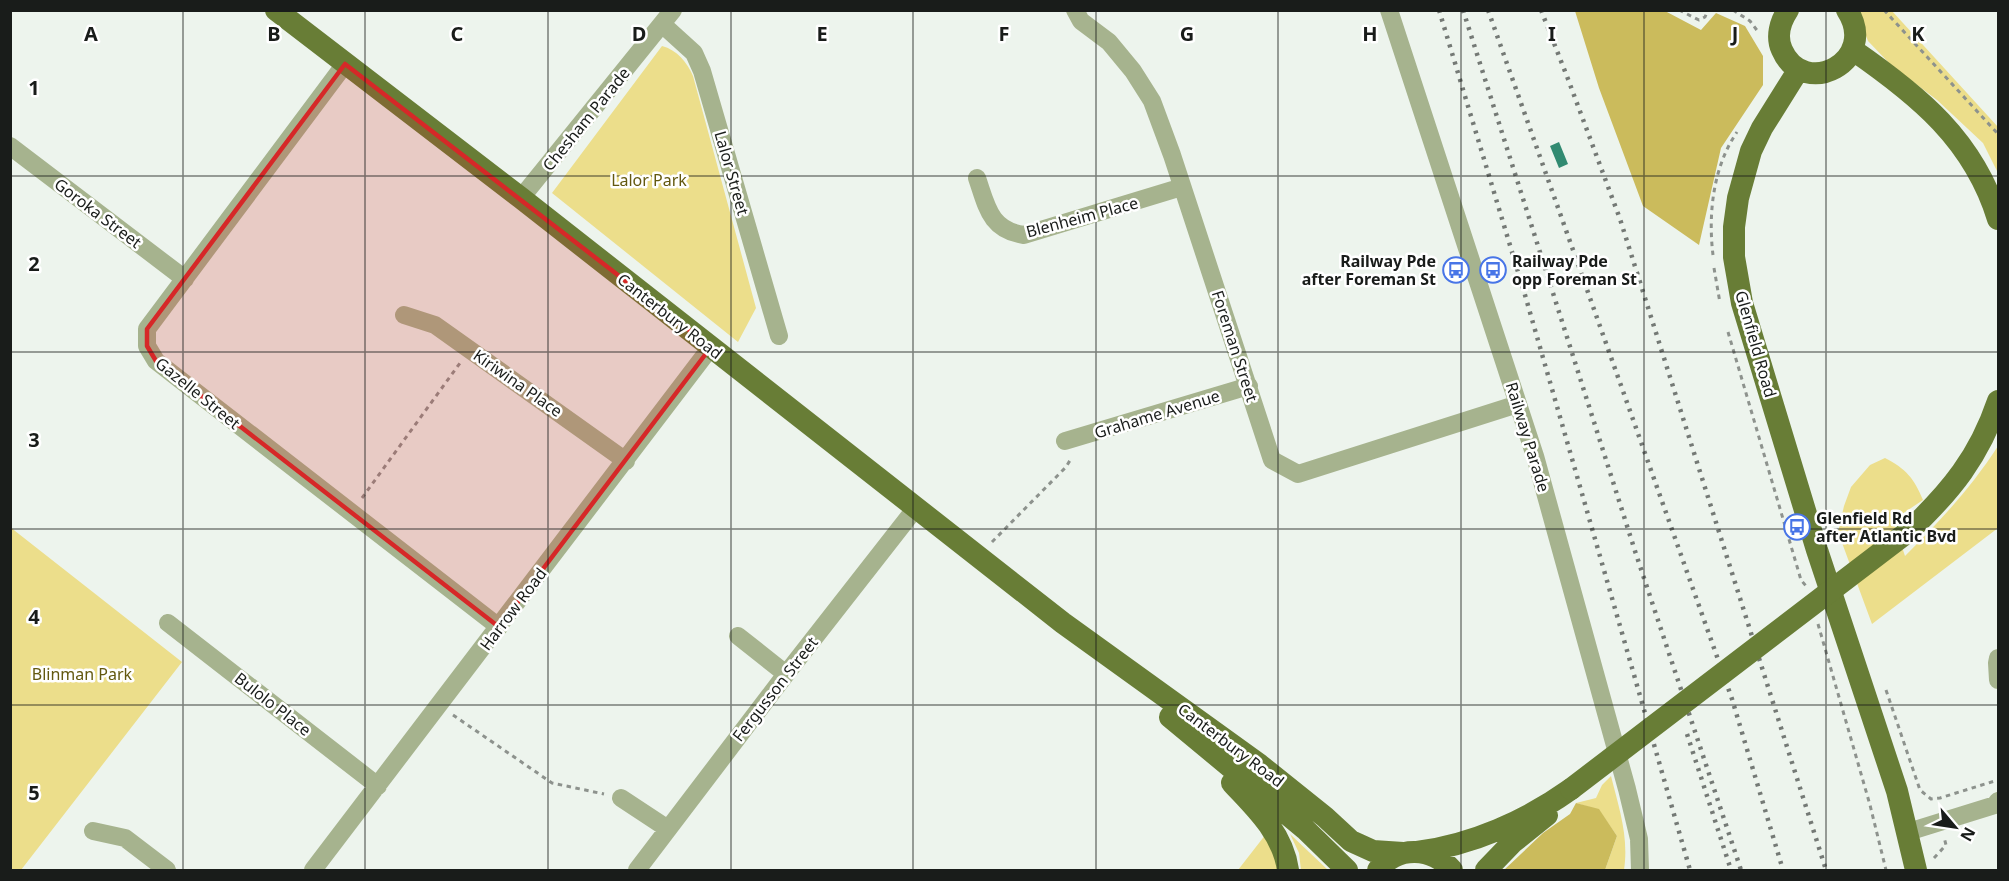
<svg xmlns="http://www.w3.org/2000/svg" width="2009" height="881" font-family="'Noto Sans',sans-serif">
<style>
.green{fill:#ecde8b}
.forest{fill:#cbbb5c}
.building{fill:#318a71}
.lines{fill:none;stroke-linecap:round;stroke-linejoin:round}
.path{stroke:#8d928d;stroke-width:3;stroke-dasharray:4.5 4.5;stroke-linecap:butt}
.minor{stroke:#a6b38e;stroke-width:18}
.major{stroke:#687d36;stroke-width:22}
.rail{stroke:#747975;stroke-width:4.5;stroke-dasharray:3 6;stroke-linecap:butt}
.major-bridge{stroke:#687d36;stroke-width:22}
.marked{fill:#d62828;fill-opacity:0.2;stroke:#d62828;stroke-width:4.5;stroke-linejoin:round}
.grid{fill:none;stroke:#191c1a;stroke-width:1.5;stroke-opacity:0.55}
.labels{text-anchor:middle;stroke-width:5;stroke-linejoin:round;paint-order:stroke}
.street-label{font-size:16px;fill:#191c1a;stroke:#fff}
.park-label{font-size:16px;fill:#63580f;stroke:#fff}
.poi-label{font-size:16px;font-weight:bold;fill:#191c1a;stroke:#fff;text-anchor:start}
.grid-label{font-size:20px;text-anchor:middle;font-weight:bold;fill:#191c1a;stroke:#fff;stroke-width:5;stroke-linejoin:round;paint-order:stroke}
</style>
<rect width="100%" height="100%" fill="#edf4ed"/>
<!-- green -->
<path class="green" d="M1856,11H1892L1998,127V173L1983,143L1937,100L1891,65L1868,41Z
M662,46C677,50 687,62 693,76L756,308L738,342L552,193Z
M1998,446V528L1872,624L1838,532L1844,506L1851,487L1870,465L1885,458C1906,469 1914,478 1923,500L1893,520L1905,556C1940,521 1971,488 1998,446Z
M10,527L182,662L21,870H10Z
M1611,776C1619,808 1629,837 1624,870H1605L1617,836L1599,810L1576,803L1596,798L1602,785Z
M1266,834L1279,870H1238Z
M1290,834L1328,870H1301L1299,853Z"/>
<!-- forest -->
<path class="forest" d="M1575,11H1665L1701,30L1716,13L1745,26L1763,56V85L1721,148L1699,245L1643,206L1599,88Z
M1576,803L1599,809L1617,836L1605,870H1504L1543,833L1570,814Z"/>
<!-- building -->
<path class="building" d="M1559,142L1568,164L1559,168L1550,146Z"/>
<g class="lines">
<!-- path -->
<path class="path" d="M1679,10L1699,20L1705,17L1708,10
M1733,10L1750,21L1759,33
M1884,10L1998,134
M1713,255C1708,214 1713,167 1737,132
M1714,268L1720,303
M1728,332L1801,580L1806,586
M362,498L460,363
M992,542L1066,467L1072,457
M1818,624L1870,805L1886,870
M1886,690L1920,790L1931,799L1940,798L1998,780
M453,715L552,783L604,794
M1934,858L1946,845L1944,837"/>
<!-- minor -->
<path class="minor" d="M1075,10L1081,21L1109,42L1133,71L1152,101L1172,155L1272,460L1298,474L1518,404
M1389,10L1535,456L1627,789L1639,839L1640,870
M662,24L694,53L702,71L779,336
M345,64L147,329V346L156,361L499,627
M10,146L185,279
M977,178C987,207 990,230 1024,235L1182,187
M521,198L673,10
M404,315L435,325L626,461
M1065,441L1249,386
M168,623L378,786
M738,636L786,674
M1998,658L1997,663L1998,680
M621,798L668,829
M93,831L125,838L167,870
M1908,832L1995,805L1998,801
M313,870L711,347
M637,870L786,674L915,509"/>
<!-- major -->
<path class="major" d="M276,10L521,198L1063,623L1260,765L1325,817L1351,841L1373,851L1403,853
M1788,10C1780,22 1776,37 1782,50C1804,100 1880,61 1847,10
M1853,50C1918,95 1974,140 1998,219
M1799,69L1762,128L1751,151L1738,198L1734,227V257L1742,303L1817,550L1897,791L1916,870
M1909,531C1951,491 1979,457 1998,401
M1170,717L1305,829L1347,870
M1232,783C1256,808 1283,834 1288,870
M1417,852C1472,845 1526,821 1571,789
M1378,870C1398,845 1432,847 1452,870
M1486,870L1512,843L1547,815"/>
<!-- rail -->
<path class="rail" d="M1439,10L1525,295L1690,870
M1463,10L1635,551L1741,870
M1488,10L1732,699L1783,870
M1541,10L1568,79L1620,219L1826,870
M1687,734L1731,870"/>
<!-- major-bridge -->
<path class="major-bridge" d="M1571,789L1909,531"/>
</g>
<!-- marked area -->
<path class="marked" d="M345,64L711,347L499,627L156,361L147,346V329Z"/>
<!-- grid -->
<path class="grid" d="M183,10V870M365,10V870M548,10V870M731,10V870M913,10V870M1096,10V870M1278,10V870M1461,10V870M1644,10V870M1826,10V870M10,176H1998M10,352H1998M10,529H1998M10,705H1998"/>
<!-- icons -->
<defs>
<g id="bus-ring" transform="scale(1.35)"><circle r="9.5" fill="#fff" stroke="#4875e7" stroke-width="1.5"/><path d="M-5-6H5V4H4V6H2V4H-2V6H-4V4H-5ZM-3.5-4V0h7V-4ZM-3.5 1.2v1.5H-2V1.2ZM2 1.2v1.5H3.5V1.2Z" fill="#4875e7"/></g>
</defs>
<g fill-rule="evenodd">
<use href="#bus-ring" x="1456" y="270"/>
<use href="#bus-ring" x="1493" y="270"/>
<use href="#bus-ring" x="1797" y="527"/>
</g>
<g class="labels">
<!-- street labels -->
<g class="street-label">
<text transform="translate(586 119) rotate(-51)" y="6">Chesham Parade</text>
<text transform="translate(732 173) rotate(74)" y="6">Lalor Street</text>
<text transform="translate(98 213) rotate(37)" y="6">Goroka Street</text>
<text transform="translate(1082 217) rotate(-15)" y="6">Blenheim Place</text>
<text transform="translate(670 316) rotate(38)" y="6">Canterbury Road</text>
<text transform="translate(1756 344) rotate(74)" y="6">Glenfield Road</text>
<text transform="translate(1235 346) rotate(72)" y="6">Foreman Street</text>
<text transform="translate(518 383) rotate(35)" y="6">Kiriwina Place</text>
<text transform="translate(198 393) rotate(39)" y="6">Gazelle Street</text>
<text transform="translate(1157 414) rotate(-17)" y="6">Grahame Avenue</text>
<text transform="translate(1528 437) rotate(73)" y="6">Railway Parade</text>
<text transform="translate(513 609) rotate(-53)" y="6">Harrow Road</text>
<text transform="translate(775 689) rotate(-52)" y="6">Fergusson Street</text>
<text transform="translate(273 704) rotate(38)" y="6">Bulolo Place</text>
<text transform="translate(1231 745) rotate(37)" y="6">Canterbury Road</text>
</g>
<!-- park labels -->
<g class="park-label">
<text x="649" y="186">Lalor Park</text>
<text x="82" y="680">Blinman Park</text>
</g>
<!-- poi labels -->
<g class="poi-label">
<text x="1436" y="267" text-anchor="end">Railway Pde<tspan x="1436" dy="18">after Foreman St</tspan></text>
<text x="1512" y="267">Railway Pde<tspan x="1512" dy="18">opp Foreman St</tspan></text>
<text x="1816" y="524">Glenfield Rd<tspan x="1816" dy="18">after Atlantic Bvd</tspan></text>
</g>
</g>
<g class="grid-label">
<text x="91" y="41">A</text>
<text x="274" y="41">B</text>
<text x="457" y="41">C</text>
<text x="639" y="41">D</text>
<text x="822" y="41">E</text>
<text x="1004" y="41">F</text>
<text x="1187" y="41">G</text>
<text x="1370" y="41">H</text>
<text x="1552" y="41">I</text>
<text x="1735" y="41">J</text>
<text x="1918" y="41">K</text>
<text x="34" y="95">1</text>
<text x="34" y="271">2</text>
<text x="34" y="447">3</text>
<text x="34" y="624">4</text>
<text x="34" y="800">5</text>
</g>
<!-- border -->
<rect width="2009" height="881" fill="none" stroke="#191c1a" stroke-width="24"/>
<!-- north arrow -->
<g transform="translate(1955 827) rotate(119)" stroke="#ffffff" stroke-width="4.5" paint-order="stroke">
<path d="M0-4.5L10 22L0 15L-10 22Z" fill="#191c1a"/>
<text y="-9" font-size="16" font-weight="bold" text-anchor="middle" fill="#191c1a">N</text>
</g>
</svg>
